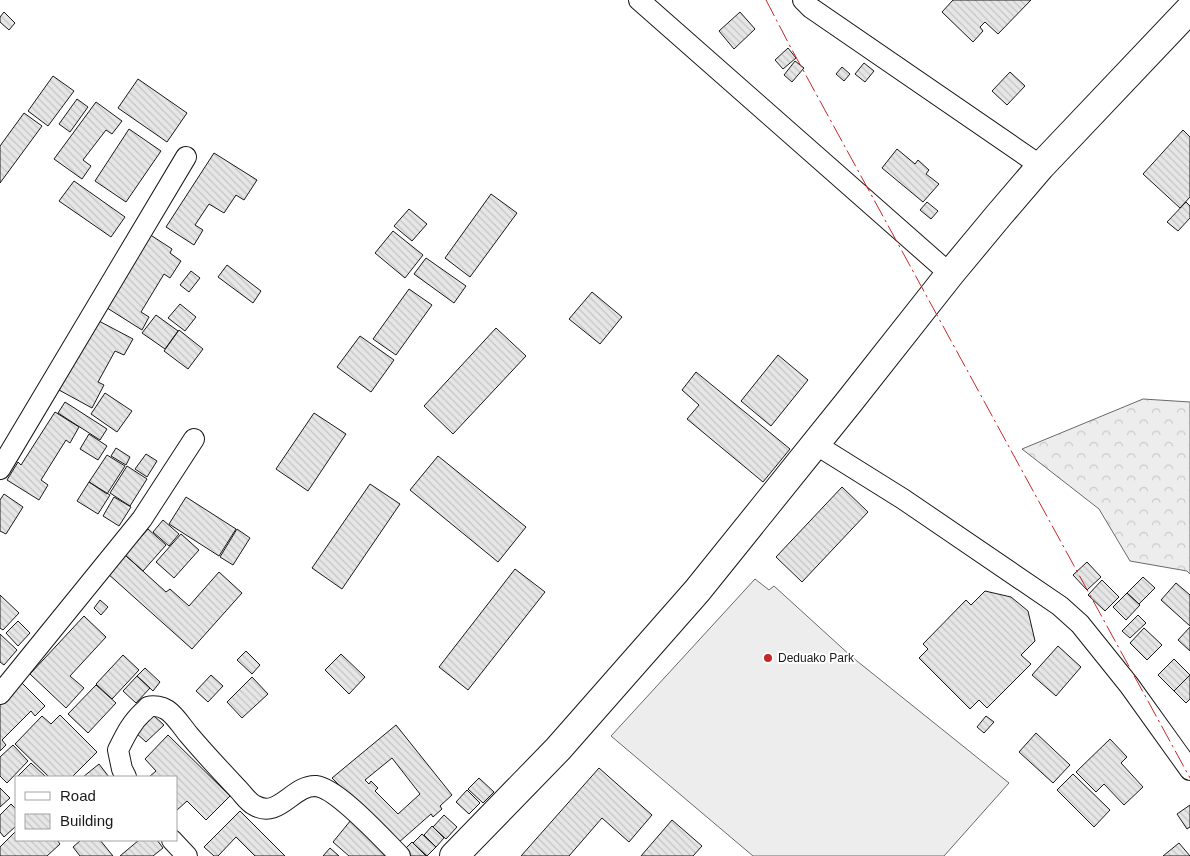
<svg xmlns="http://www.w3.org/2000/svg" width="1190" height="856" font-family="Helvetica,sans-serif">
<style>
.built{fill:#ededed;stroke:#6a6a6a}
.forest{fill:url(#forest-crowns);stroke:#6a6a6a}
.building{fill:url(#building-back-hatch);stroke:#1a1a1a;fill-rule:evenodd}
.lines{fill:none;stroke-linecap:round;stroke-linejoin:round}
.street-casing{stroke:#1a1a1a;stroke-width:22}
.secondary-casing{stroke:#1a1a1a;stroke-width:30}
.street{stroke:#fff;stroke-width:20}
.secondary{stroke:#fff;stroke-width:28}
.power{stroke:#c62828;stroke-width:1;stroke-dasharray:18 4 2.5 4;stroke-linecap:butt}
.poi-dot{fill:#c62828;stroke:#fff;stroke-width:2}
.labels{text-anchor:middle;stroke-width:4;stroke-linejoin:round;paint-order:stroke}
.poi-label{font-size:12px;fill:#1a1a1a;stroke:#fff;text-anchor:start}
</style>
<defs>
<pattern id="forest-crowns" width="20" height="18" patternUnits="userSpaceOnUse" patternTransform="scale(1.25)"><rect width="20" height="18" fill="#ededed"/><path d="M2 6a3 3 0 1 1 6 0M12 15a3 3 0 1 1 6 0" fill="none" stroke="#cbcbcb"/></pattern>
<pattern id="building-back-hatch" width="6" height="6" patternUnits="userSpaceOnUse" patternTransform="scale(1.25)"><rect width="6" height="6" fill="#e6e6e6"/><path d="M-1 5l2 2M0 0l6 6M5-1l2 2" fill="none" stroke="#c5c5c5"/></pattern>
</defs>
<rect width="100%" height="100%" fill="#fff"/>
<!-- built -->
<path class="built" d="M755,579L769,590L774,586L852,657L1009,783L944,856H753L611,736Z"/>
<!-- forest -->
<path class="forest" d="M1143,399L1190,402V574L1187,571L1130,561L1099,509L1022,449Z"/>
<!-- building -->
<path class="building" d="M953,0H1031L998,34L985,22L980,27L983,31L973,42L942,12Z
M4,12L15,23L9,30L0,22V17Z
M740,12L755,29L734,49L719,31Z
M788,48L796,58L783,69L775,60Z
M795,61L804,68L792,82L784,75Z
M864,63L874,71L865,82L855,74Z
M842,67L850,74L844,81L836,74Z
M1010,72L1025,86L1007,105L992,91Z
M53,76L74,91L48,126L28,111Z
M138,79L187,113L167,142L118,108Z
M77,99L88,107L70,132L59,124Z
M96,102L122,121L112,134L106,130L83,160L91,166L82,179L54,159Z
M24,113L42,126L0,183V146Z
M129,129L161,151L126,202L95,181Z
M1183,130L1190,137V197L1180,208L1143,174Z
M897,149L915,164L918,160L929,170L926,174L939,184L923,202L882,168Z
M214,153L257,180L244,200L236,195L224,213L209,204L195,225L203,230L194,245L166,227Z
M74,181L125,217L111,237L59,201Z
M491,194L517,213L470,277L445,258Z
M927,202L938,211L931,219L920,210Z
M1186,202L1190,206V218L1178,231L1167,222Z
M409,209L427,224L412,241L394,226Z
M393,231L423,255L405,278L375,253Z
M149,234L172,249L170,253L181,261L170,278L164,274L141,312L149,317L142,330L104,306Z
M426,258L466,286L454,303L414,274Z
M227,265L261,291L253,303L218,277Z
M191,271L200,278L189,292L180,285Z
M409,289L432,305L396,355L373,339Z
M592,292L622,317L600,344L569,319Z
M180,304L196,317L185,331L168,318Z
M156,315L178,331L165,349L142,333Z
M97,320L133,339L124,355L115,351L98,382L104,385L92,408L59,390Z
M496,328L526,356L453,434L424,406Z
M179,330L203,349L188,369L164,351Z
M360,336L394,360L371,392L337,367Z
M778,355L808,380L771,426L741,401Z
M696,372L790,449L763,482L687,419L699,405L682,390Z
M105,393L132,411L117,432L91,414Z
M65,402L107,429L100,440L58,413Z
M55,412L79,427L70,443L66,440L41,480L48,485L39,500L7,480L18,462L21,465Z
M314,413L346,434L308,491L276,469Z
M89,434L107,446L98,460L80,449Z
M116,448L130,457L126,465L111,456Z
M146,454L157,461L147,477L135,469Z
M107,455L125,466L107,494L89,482Z
M438,456L526,527L498,562L410,490Z
M127,466L147,479L130,506L110,493Z
M89,482L110,495L98,514L77,501Z
M370,484L400,504L342,589L312,568Z
M842,487L868,512L802,582L776,557Z
M4,494L23,507L6,534L0,531V500Z
M114,497L131,507L119,526L103,516Z
M186,497L236,529L219,556L169,524Z
M163,520L179,534L169,546L153,532Z
M148,529L166,545L143,571L125,555Z
M237,529L250,538L233,565L220,557Z
M181,534L199,550L174,578L156,562Z
M124,554L166,592L170,589L189,606L219,572L242,593L192,649L107,573Z
M1087,562L1101,577L1087,590L1073,575Z
M515,569L545,592L468,690L439,667Z
M1143,577L1155,588L1139,604L1127,593Z
M1102,580L1119,597L1105,611L1088,595Z
M1176,583L1190,595V626L1161,600Z
M985,591L1011,597L1028,611L1035,641L1021,655L1031,664L987,708L979,700L970,709L919,658L928,649L923,644L966,600L971,605Z
M1127,593L1140,605L1126,620L1113,607Z
M0,595L19,613L3,630L0,628Z
M100,600L108,607L101,615L94,608Z
M1138,615L1146,623L1130,638L1122,631Z
M84,616L106,637L70,676L84,688L66,708L30,674Z
M18,621L30,633L18,646L6,633Z
M1190,627V651L1178,640Z
M1144,628L1162,645L1147,660L1130,643Z
M0,634L17,650L4,665L0,662Z
M1058,646L1081,667L1056,696L1032,675Z
M246,651L260,665L252,674L237,660Z
M341,654L365,677L349,694L325,670Z
M123,655L139,670L112,699L96,684Z
M1174,659L1190,675L1174,691L1158,675Z
M145,668L160,682L153,691L137,676Z
M211,675L223,686L208,702L196,691Z
M1190,675V699L1186,703L1174,691Z
M137,676L150,688L136,703L123,691Z
M252,677L268,694L242,718L227,702Z
M22,683L45,706L35,716L31,711L2,740L6,745L0,751V705Z
M96,685L116,703L88,733L68,714Z
M60,715L97,752L72,777H49L15,744L42,716L51,724Z
M153,715L164,725L146,742L135,732Z
M986,716L994,722L984,733L977,727Z
M396,725L452,795L440,806L442,809L433,817L431,814L398,843L332,778ZM392,758L420,794L398,814L375,791L378,788L371,781L369,784L365,780Z
M1036,733L1070,765L1053,783L1019,752Z
M168,735L230,796L206,820L187,801L176,811V777H149L156,771L145,759Z
M1110,739L1127,757L1121,763L1143,787L1124,805L1104,784L1096,792L1076,772Z
M13,745L28,761L7,783L0,776V757Z
M31,763L46,777H17Z
M99,764L109,777H83Z
M599,768L652,815L629,842L602,818L569,856H521Z
M1073,774L1110,810L1094,827L1057,790Z
M479,778L494,792L483,803L468,789Z
M0,788L10,798L0,807Z
M467,790L480,803L469,814L456,802Z
M11,804L16,809V826L4,837L0,832V815Z
M1190,805V827L1187,829L1177,814Z
M240,811L285,856H255L236,837L218,856H214L204,847Z
M444,815L457,827L446,839L433,827Z
M351,820L392,856H349L333,842Z
M672,820L702,846L693,856H641Z
M432,826L444,838L436,847L424,835Z
M16,831V840H57L60,844L47,856H0V847Z
M422,834L436,847L427,856L413,843Z
M81,840H100L113,856H80L73,847Z
M139,840H157L163,848L153,856H120Z
M412,842L426,856H406L402,852Z
M1179,843L1190,856H1163Z
M330,848L339,856H323Z"/>
<g class="lines">
<!-- street casing -->
<g class="street-casing">
<path id="street" d="M639,0L950,274
M803,0L811,8L1041,166
M815,444L903,499L1060,606L1080,624L1129,685L1190,770
M0,469L186,157
M0,694L142,519L194,439
M126,777L122,769L118,750C125,736 131,723 143,712C145,711 146,709 148,707C154,705 162,707 167,710C176,716 182,727 189,735C205,754 221,771 238,789C243,794 248,802 254,805C279,820 292,785 316,786C337,788 384,840 400,856
M172,840L187,856"/>
</g>
<!-- secondary casing -->
<g class="secondary-casing">
<path id="secondary" d="M454,856L558,749L697,591L849,402L950,274L999,215L1041,166L1190,9"/>
</g>
<!-- street -->
<use href="#street" class="street"/>
<!-- secondary -->
<use href="#secondary" class="secondary"/>
<!-- power -->
<path class="power" d="M766,0L791,48L1190,778"/>
</g>
<!-- markers -->
<circle class="poi-dot" cx="768" cy="658" r="5"/>
<g class="labels">
<!-- poi labels -->
<g class="poi-label">
<text x="778" y="662">Deduako Park</text>
</g>
</g>
<!-- legend -->
<rect x="15" y="776" width="162" height="65" fill="#ffffff" stroke="#a3a3a3"/>
<rect x="25" y="792" width="25" height="8" fill="#ffffff" stroke="#a3a3a3"/>
<text x="60" y="801" font-size="15" fill="#1a1a1a">Road</text>
<rect x="25" y="814" width="25" height="15" fill="url(#building-back-hatch)" stroke="#a3a3a3"/>
<text x="60" y="826" font-size="15" fill="#1a1a1a">Building</text>
</svg>
